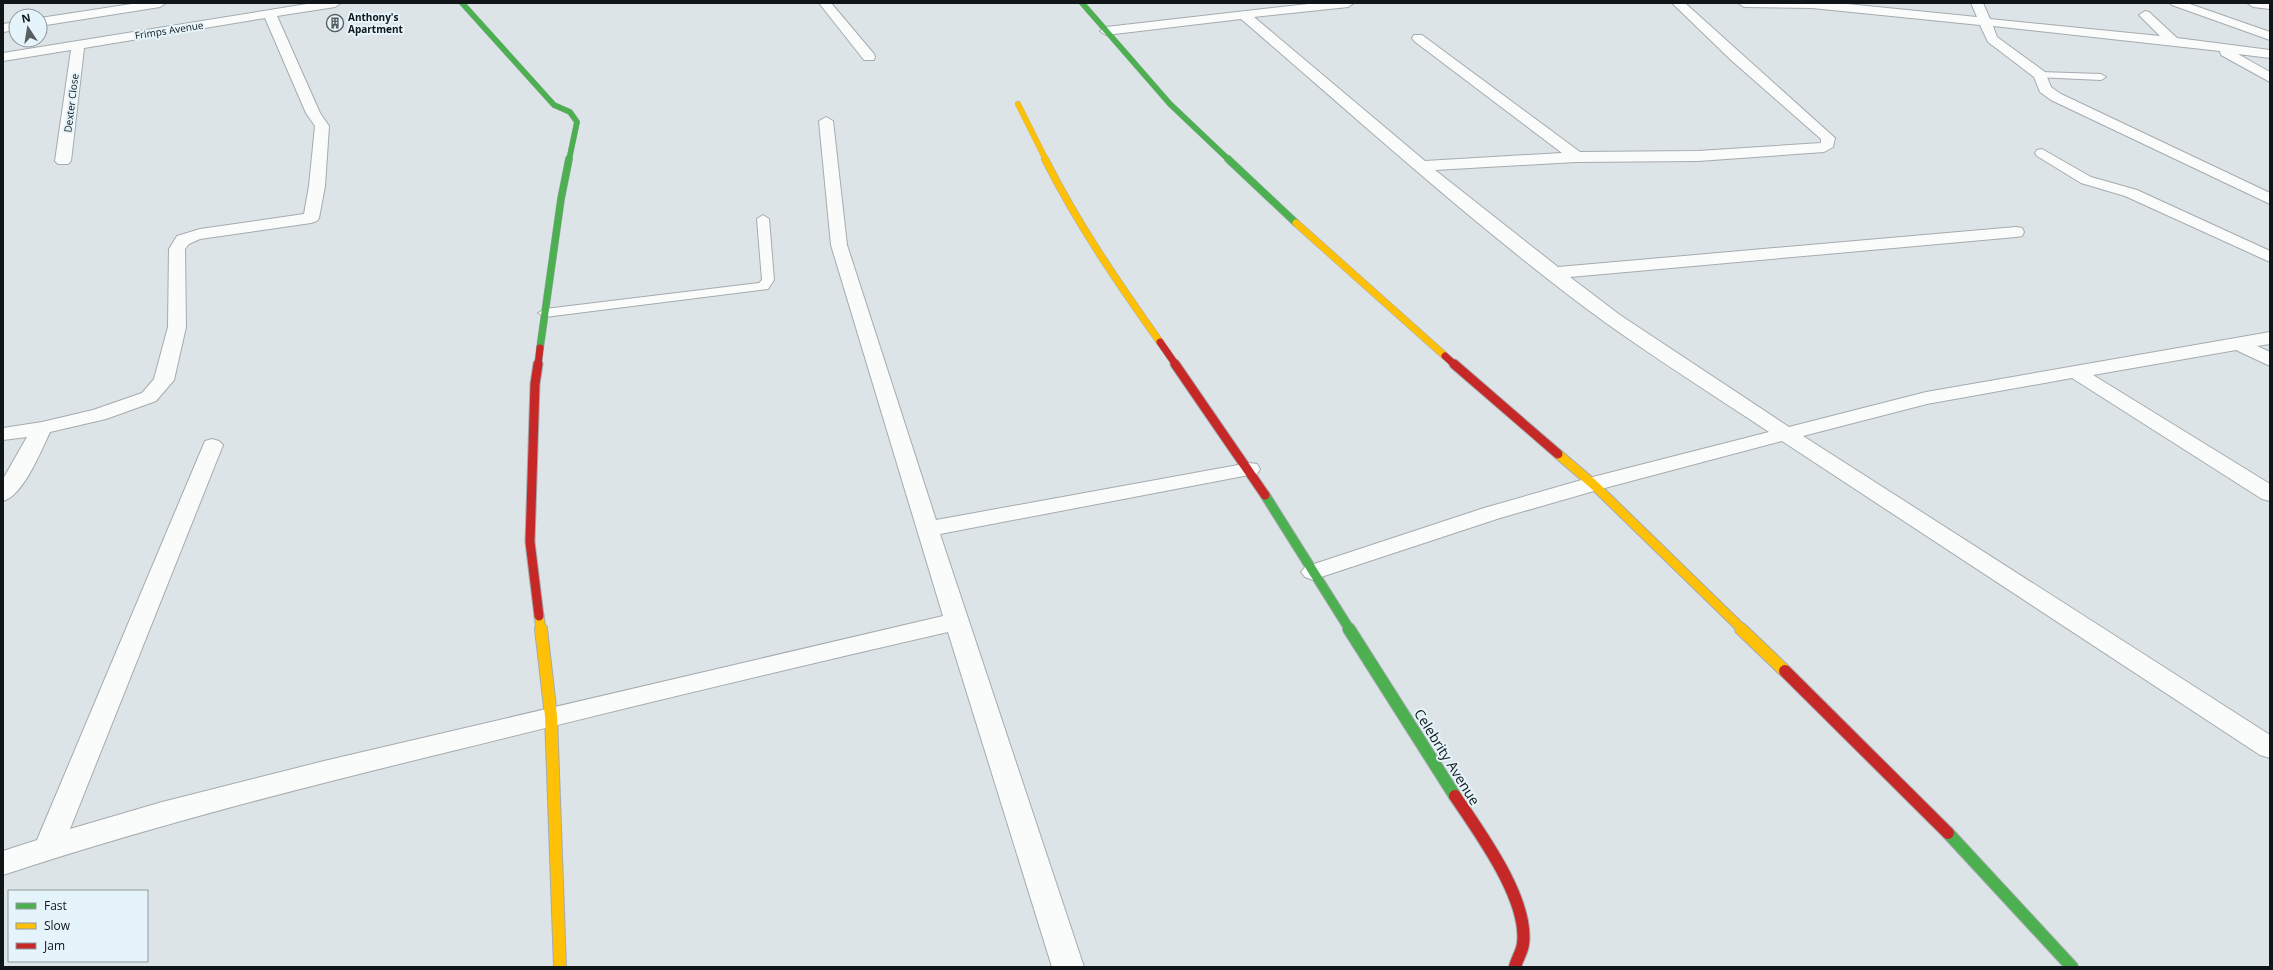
<svg xmlns="http://www.w3.org/2000/svg" width="2273" height="970" font-family="'Open Sans',sans-serif">
<style>
.lines{fill:none;stroke-linecap:round;stroke-linejoin:round}
.lane-casing{stroke:#a5abae;stroke-width:2}
.street-casing{stroke:#a5abae;stroke-width:2}
.fast-far3-casing{stroke:#a5abae;stroke-width:6}
.fast-far2-casing{stroke:#a5abae;stroke-width:8}
.fast-far1-casing{stroke:#a5abae;stroke-width:11}
.fast-casing{stroke:#a5abae;stroke-width:14}
.slow-far3-casing{stroke:#a5abae;stroke-width:6}
.slow-far2-casing{stroke:#a5abae;stroke-width:8}
.slow-far1-casing{stroke:#a5abae;stroke-width:11}
.slow-casing{stroke:#a5abae;stroke-width:14}
.jam-far2-casing{stroke:#a5abae;stroke-width:8}
.jam-far1-casing{stroke:#a5abae;stroke-width:11}
.jam-casing{stroke:#a5abae;stroke-width:14}
.lane{fill:#fafbfb;fill-rule:evenodd}
.street{fill:#fafbfb;fill-rule:evenodd}
.fast-far3{stroke:#4caf50;stroke-width:5.5}
.fast-far2{stroke:#4caf50;stroke-width:7}
.fast-far1{stroke:#4caf50;stroke-width:9}
.fast{stroke:#4caf50;stroke-width:12}
.slow-far3{stroke:#ffc107;stroke-width:5.5}
.slow-far2{stroke:#ffc107;stroke-width:7}
.slow-far1{stroke:#ffc107;stroke-width:9}
.slow{stroke:#ffc107;stroke-width:12}
.jam-far2{stroke:#c62828;stroke-width:7}
.jam-far1{stroke:#c62828;stroke-width:9}
.jam{stroke:#c62828;stroke-width:12}
.labels{text-anchor:middle;stroke-width:4;stroke-linejoin:round;paint-order:stroke}
.far-poi-label{font-size:10px;font-weight:bold;fill:#101517;stroke:#e4f4fa;text-anchor:start}
.far-street-label{font-size:10px;fill:#101517;stroke:#e4f4fa}
.near-street-label{font-size:14px;fill:#101517;stroke:#e4f4fa}
</style>
<rect width="100%" height="100%" fill="#dce4e7"/>
<g class="lines">
<!-- lane casing -->
<g class="lane-casing">
<path id="lane" d="M2040,72L2101,74L2106,77L2101,80L2037,77L2035,75Z
M763,215L769,219L774,280L768,289L545,317L538,313L545,309L759,283L762,280L757,219Z"/>
</g>
<!-- street casing -->
<g class="street-casing">
<path id="street" d="M138,3H166L160,7L40,26V18Z
M313,3H341L335,7L277,16L320,113L329,126L325,186L319,218L317,221L311,223L200,239L189,244L185,249L186,327L174,380L156,401L106,419L50,432C41,451 23,496 3,501V479L27,437L3,440V428L42,422L93,410L142,393L154,379L168,327L169,249L177,236L200,229L304,214L309,186L315,126L306,113L265,18L84,48L71,161L68,164H58L55,161L71,50L3,61V53Z
M819,3H831L874,54L875,57L874,60H864Z
M1317,3H1354L1348,7L1254,17L1425,161L1562,153L1414,41L1412,38L1414,35H1422L1580,152L1698,151L1821,143V139L1731,60L1672,3H1685L1835,138L1833,147L1824,152L1698,161L1576,162L1435,170L1558,267L2016,227L2022,228L2024,232L2022,236L2016,237L1570,277L1620,315L1789,427L1926,392L2270,332V344L2257,346L2270,352V366L2236,350L2093,375L2270,484V501L2262,499L2072,378L1927,404L1803,436L2270,735V758L2260,755L1782,441L1601,489L1500,518L1321,577L1313,580L1305,577L1301,572L1305,567L1484,508L1585,479L1769,432C1715,396 1659,361 1606,323C1479,230 1361,122 1241,19L1106,35L1100,31L1106,27Z
M1738,3H1837L1977,17L1971,3H1983L1990,19L2160,36L2139,15L2145,11L2149,12L2177,38L2270,50V58L2238,54L2270,72V82L2221,55L2220,51L1993,26L1997,37L2045,72L2051,87L2061,94L2270,193V204L2051,100L2040,92L2034,77L1988,42L1980,25L1812,8L1744,7Z
M2170,3H2187L2270,32V40L2172,5Z
M2247,3H2270V9L2253,7Z
M16,22V30L3,32V24Z
M826,117L833,121L847,245L936,520L1249,463L1257,464L1260,469L1257,474L1249,475L940,534L1084,967H1052L948,632C782,670 617,710 452,751C301,788 151,826 3,875V851L37,840L205,441L212,439L219,441L223,445L70,829L162,802L324,761L943,616L831,245L819,121Z
M2042,149L2091,177L2137,190L2270,251V262L2125,196L2081,183L2037,156L2035,153L2037,150Z"/>
</g>
<!-- fast-far3 casing -->
<g class="fast-far3-casing">
<path id="fast-far3" d="M462,3L554,105L570,112L577,122L569,160
M1082,3L1170,104L1229,160"/>
</g>
<!-- fast-far2 casing -->
<g class="fast-far2-casing">
<path id="fast-far2" d="M1228,159L1296,223
M540,348L561,199L569,159"/>
</g>
<!-- fast-far1 casing -->
<g class="fast-far1-casing">
<path id="fast-far1" d="M1265,495L1350,630"/>
</g>
<!-- fast casing -->
<g class="fast-casing">
<path id="fast" d="M1349,629L1455,796
M1948,833L2072,967"/>
</g>
<!-- slow-far3 casing -->
<g class="slow-far3-casing">
<path id="slow-far3" d="M1018,104L1046,160"/>
</g>
<!-- slow-far2 casing -->
<g class="slow-far2-casing">
<path id="slow-far2" d="M1045,159C1077,223 1118,283 1160,342
M1296,223L1445,356"/>
</g>
<!-- slow-far1 casing -->
<g class="slow-far1-casing">
<path id="slow-far1" d="M1558,454L1593,484L1743,630
M539,616L541,630"/>
</g>
<!-- slow casing -->
<g class="slow-casing">
<path id="slow" d="M541,629L551,716L560,967
M1741,629L1785,671"/>
</g>
<!-- jam-far2 casing -->
<g class="jam-far2-casing">
<path id="jam-far2" d="M1160,342L1176,365
M1445,356L1455,365
M538,365L540,348"/>
</g>
<!-- jam-far1 casing -->
<g class="jam-far1-casing">
<path id="jam-far1" d="M538,364L535,384L530,542L539,616
M1175,364L1265,495
M1454,364L1558,454"/>
</g>
<!-- jam casing -->
<g class="jam-casing">
<path id="jam" d="M1785,671L1948,833
M1455,796C1479,832 1529,899 1523,944C1522,952 1517,959 1515,967"/>
</g>
<!-- lane -->
<use href="#lane" class="lane"/>
<!-- street -->
<use href="#street" class="street"/>
<!-- fast-far3 -->
<use href="#fast-far3" class="fast-far3"/>
<!-- fast-far2 -->
<use href="#fast-far2" class="fast-far2"/>
<!-- fast-far1 -->
<use href="#fast-far1" class="fast-far1"/>
<!-- fast -->
<use href="#fast" class="fast"/>
<!-- slow-far3 -->
<use href="#slow-far3" class="slow-far3"/>
<!-- slow-far2 -->
<use href="#slow-far2" class="slow-far2"/>
<!-- slow-far1 -->
<use href="#slow-far1" class="slow-far1"/>
<!-- slow -->
<use href="#slow" class="slow"/>
<!-- jam-far2 -->
<use href="#jam-far2" class="jam-far2"/>
<!-- jam-far1 -->
<use href="#jam-far1" class="jam-far1"/>
<!-- jam -->
<use href="#jam" class="jam"/>
</g>
<!-- icons -->
<defs>
<g id="building-ring" transform="scale(0.9)"><circle r="9.5" fill="#e4f4fa" stroke="#575d60" stroke-width="1.5"/><path d="M-4-6H4V6H1V3H-1V6H-4ZM-2.5-4.3h1.7v1.8h-1.7ZM.8-4.3h1.7v1.8H.8ZM-2.5-1h1.7V.8h-1.7ZM.8-1h1.7V.8H.8Z" fill="#575d60"/></g>
</defs>
<g fill-rule="evenodd">
<use href="#building-ring" x="335" y="23"/>
</g>
<g class="labels">
<!-- far-poi labels -->
<g class="far-poi-label">
<text x="348" y="21">Anthony's<tspan x="348" dy="12">Apartment</tspan></text>
</g>
<!-- far-street labels -->
<g class="far-street-label">
<text transform="translate(169 30) rotate(-9)" y="4">Frimps Avenue</text>
<text transform="translate(71 103) rotate(-83)" y="4">Dexter Close</text>
</g>
<!-- near-street labels -->
<g class="near-street-label">
<text transform="translate(1447 757) rotate(58)" y="5">Celebrity Avenue</text>
</g>
</g>
<!-- border -->
<rect width="2273" height="970" fill="none" stroke="#101517" stroke-width="8"/>
<!-- legend -->
<rect x="8" y="890" width="140" height="72" fill="#e4f4fa" stroke="#8f9b9f"/>
<rect x="16" y="903" width="20" height="6" fill="#4caf50" stroke="#8f9b9f"/>
<text x="44" y="910" font-size="12" fill="#101517">Fast</text>
<rect x="16" y="923" width="20" height="6" fill="#ffc107" stroke="#8f9b9f"/>
<text x="44" y="930" font-size="12" fill="#101517">Slow</text>
<rect x="16" y="943" width="20" height="6" fill="#c62828" stroke="#8f9b9f"/>
<text x="44" y="950" font-size="12" fill="#101517">Jam</text>
<!-- north arrow -->
<g transform="translate(28 28) rotate(348)"><circle r="19" fill="#e4f4fa" stroke="#8f9b9f"/>
<path d="M0-3L7 15L0 10L-7 15Z" fill="#575d60"/>
<text y="-6" font-size="11" font-weight="bold" text-anchor="middle" fill="#101517">N</text>
</g>
</svg>
